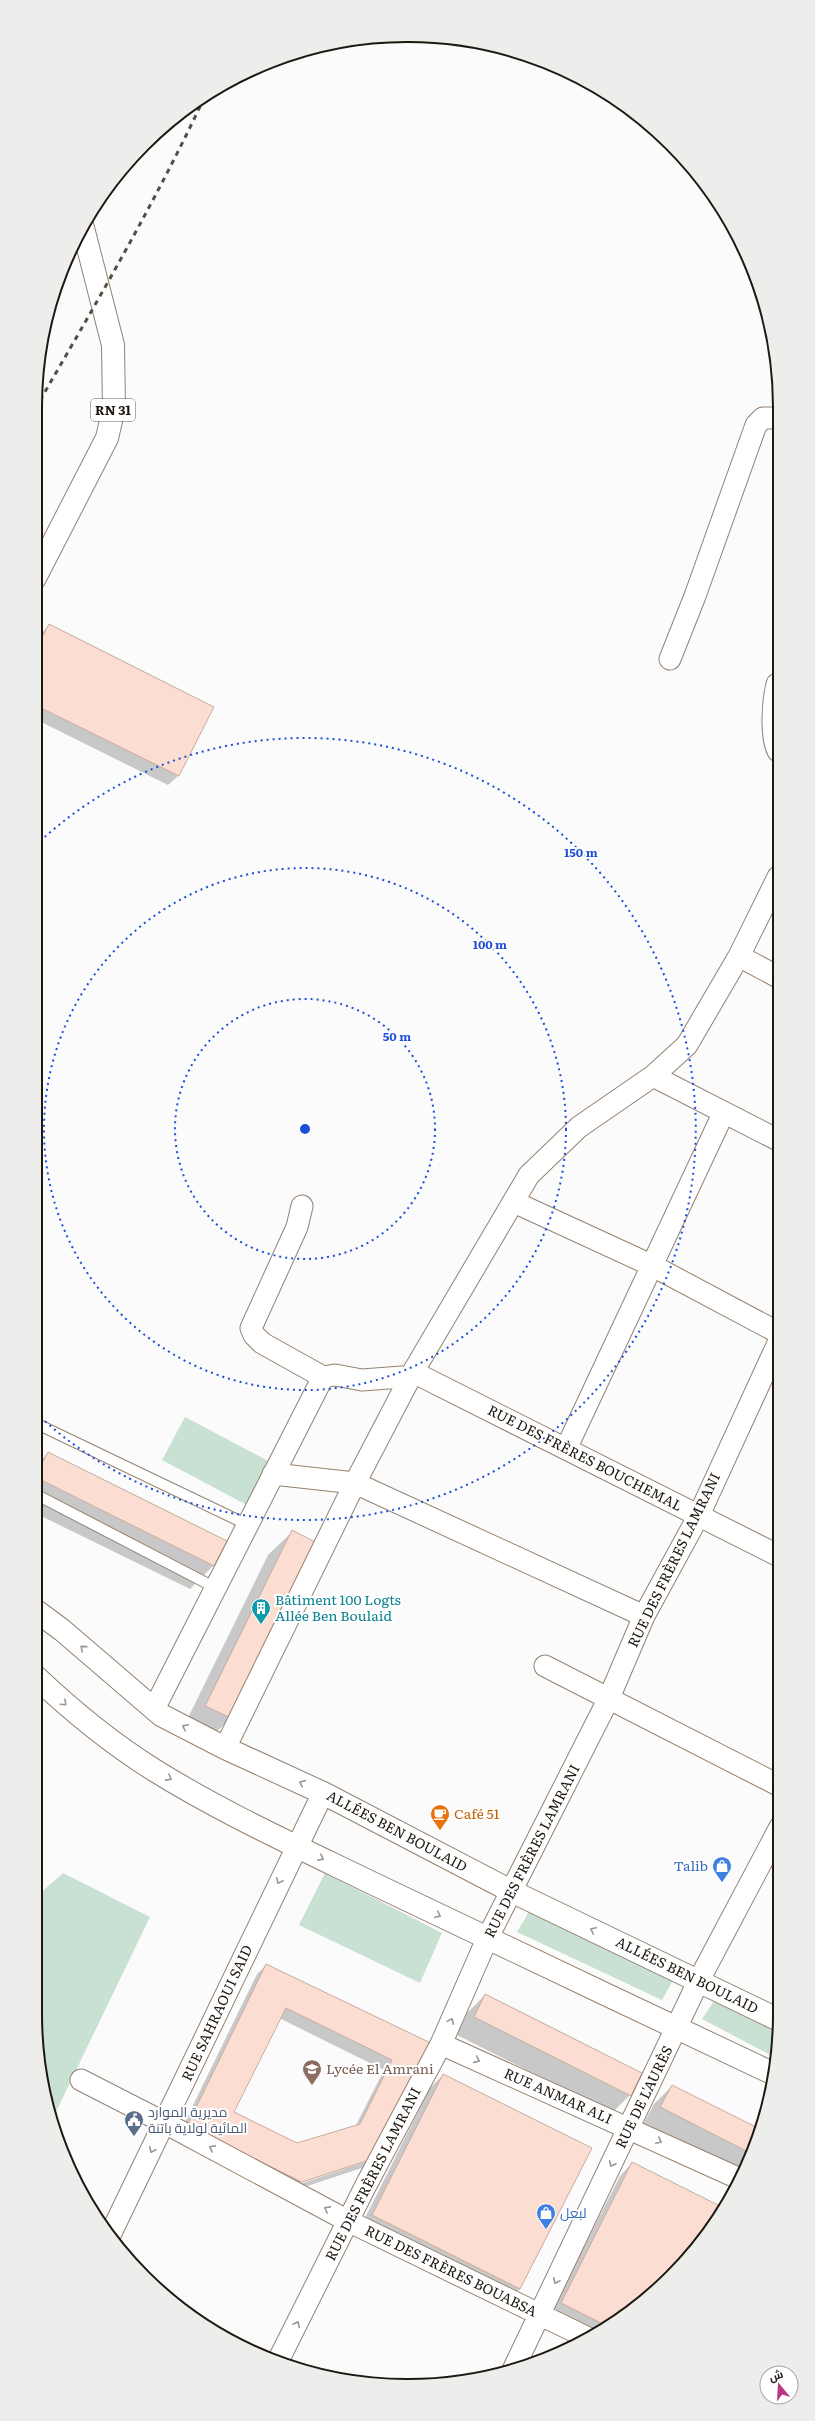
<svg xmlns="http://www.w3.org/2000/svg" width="815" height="2421" font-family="Literata,Cairo,serif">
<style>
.green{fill:#c8e1d2}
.shadow{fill:#0003;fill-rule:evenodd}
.building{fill:#fbddd1;stroke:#c8aba0;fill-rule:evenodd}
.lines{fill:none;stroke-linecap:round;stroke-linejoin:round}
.lane-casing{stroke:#95816e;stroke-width:12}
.street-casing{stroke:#95816e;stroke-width:23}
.secondary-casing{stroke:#95816e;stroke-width:24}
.primary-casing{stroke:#95816e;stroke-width:24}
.lane{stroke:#fff;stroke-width:10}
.street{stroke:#fff;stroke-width:21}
.secondary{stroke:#fff;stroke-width:22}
.primary{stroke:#fff;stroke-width:22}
.rail{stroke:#544e48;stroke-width:3;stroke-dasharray:5 5;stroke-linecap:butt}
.oneway{stroke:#9a9793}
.ring{fill:none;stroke:#1d4ed8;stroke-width:2;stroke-dasharray:2 4}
.labels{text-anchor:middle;stroke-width:4;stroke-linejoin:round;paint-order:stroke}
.shield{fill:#fff;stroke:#625d58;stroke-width:1}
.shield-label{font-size:13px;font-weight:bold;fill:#1f1810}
.street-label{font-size:14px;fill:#1f1810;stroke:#fff}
.culture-label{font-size:14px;fill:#0d838f;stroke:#fff;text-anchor:start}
.food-label{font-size:14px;fill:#c56008;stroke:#fff;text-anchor:start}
.shop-label{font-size:14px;fill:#366cbe;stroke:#fff;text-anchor:end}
.education-label{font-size:14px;fill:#785e54;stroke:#fff;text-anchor:start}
.service-label{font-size:14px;fill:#4e5e75;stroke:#fff;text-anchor:start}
.rim{fill:none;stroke:#1f1810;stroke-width:2}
.centre{fill:#1d4ed8;stroke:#fff;stroke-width:2}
.ring-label{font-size:12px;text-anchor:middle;font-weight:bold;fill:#1d4ed8;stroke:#fff;stroke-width:4;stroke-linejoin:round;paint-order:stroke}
</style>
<rect width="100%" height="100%" fill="#fbfbfb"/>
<!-- green -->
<path class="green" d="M185,1417L270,1462L247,1505L162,1460Z
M63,1873L150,1917L52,2120C30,2047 35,1973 35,1898Z
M325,1873L442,1933L420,1983L299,1925Z
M530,1910L676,1975L662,2000L517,1932Z
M716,1998L778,2030L776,2058L702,2019Z"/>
<!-- shadow -->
<path class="shadow" d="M49,625L213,707L178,776L168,785L35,719V644L40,635Z
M48,1453L214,1565L190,1589L35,1513V1467Z
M292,1532L230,1718L207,1742L182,1730L268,1555Z
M266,1965L436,2047L383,2154L374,2164L292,2191L178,2136L257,1974ZM279,2018L384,2070L355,2127L297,2144L232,2112ZM379,2155V2157L297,2185V2183Z
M485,1995L630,2095L612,2113L457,2035L467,2013Z
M443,2075L590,2149L520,2289L507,2301L360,2228L430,2088Z
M672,2086L760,2130L752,2156L742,2175L643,2125L654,2104Z
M632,2163L724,2209L717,2220L634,2309L591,2336L549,2316L620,2176Z"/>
<!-- building -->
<path class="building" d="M49,624L214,707L179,776L35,705V651Z
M48,1452L227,1541L214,1566L35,1477Z
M292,1530L317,1543L231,1718L205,1706Z
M266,1964L437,2046L384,2155L302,2182L187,2126ZM286,2008L392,2060L360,2124L297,2143L234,2112Z
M485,1994L642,2073L631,2096L474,2017Z
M443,2074L592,2148L520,2289L372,2215Z
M672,2085L760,2129L752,2154L660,2107Z
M632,2162L724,2208L717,2220L634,2309L607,2326L561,2303Z"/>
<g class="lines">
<!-- lane casing -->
<g class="lane-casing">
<path id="lane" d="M35,1423L248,1525
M35,1494L216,1588"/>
</g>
<!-- street casing -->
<g class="street-casing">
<path id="street" d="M670,659L695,596L756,425L763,418H777
M777,684C773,700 770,736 778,751
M739,956L778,977
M653,1076L778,1140
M514,1202L653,1266L779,1333
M413,1372L779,1556
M323,1377L335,1375L362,1380L402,1377
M566,1449L723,1114
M273,1474L355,1483L644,1616
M545,1666L780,1786
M154,1709L323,1377L262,1343L254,1335L251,1328L297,1227L302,1206
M225,1748L355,1483L413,1372L529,1175L579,1127L653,1076L687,1045L739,956L778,877
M441,2044L740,2179
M81,2080L165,2123L348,2221L588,2338
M111,2233L323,1793
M279,2359L366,2185L441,2044L487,1939L609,1698L644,1616L699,1515L779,1341
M513,2370L699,1980L780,1827"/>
</g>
<!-- secondary casing -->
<g class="secondary-casing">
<path id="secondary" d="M35,1610L62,1630L161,1715L225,1748L323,1793L511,1891L779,2020
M35,1676C72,1711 111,1743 154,1770C223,1813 300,1848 372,1883C506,1948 640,2010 774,2074"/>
</g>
<!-- primary casing -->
<g class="primary-casing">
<path id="primary" d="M35,578L107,438L114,408L113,345L83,228"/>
</g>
<!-- lane -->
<use href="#lane" class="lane"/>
<!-- street -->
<use href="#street" class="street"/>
<!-- secondary -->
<use href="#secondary" class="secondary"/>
<!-- primary -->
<use href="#primary" class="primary"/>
<!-- rail -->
<path class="rail" d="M35,409C94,307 155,203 205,96"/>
</g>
<!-- one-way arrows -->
<defs><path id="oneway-chevron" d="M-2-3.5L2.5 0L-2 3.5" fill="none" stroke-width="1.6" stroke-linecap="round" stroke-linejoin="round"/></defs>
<g class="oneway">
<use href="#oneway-chevron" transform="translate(83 1648) rotate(-139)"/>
<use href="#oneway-chevron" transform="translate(64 1703) rotate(43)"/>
<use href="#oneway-chevron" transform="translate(185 1727) rotate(-153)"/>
<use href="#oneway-chevron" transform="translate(169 1778) rotate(29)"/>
<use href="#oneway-chevron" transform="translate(302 1783) rotate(-155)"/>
<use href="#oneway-chevron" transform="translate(321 1858) rotate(26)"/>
<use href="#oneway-chevron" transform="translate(279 1881) rotate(115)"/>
<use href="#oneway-chevron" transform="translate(438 1915) rotate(26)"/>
<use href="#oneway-chevron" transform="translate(593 1930) rotate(-155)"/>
<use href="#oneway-chevron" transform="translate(451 2021) rotate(-66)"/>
<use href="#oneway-chevron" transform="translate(477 2060) rotate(24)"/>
<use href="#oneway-chevron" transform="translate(659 2141) rotate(25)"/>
<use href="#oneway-chevron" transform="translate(212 2148) rotate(-152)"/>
<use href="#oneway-chevron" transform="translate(152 2150) rotate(116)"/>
<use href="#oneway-chevron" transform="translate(612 2164) rotate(115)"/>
<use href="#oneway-chevron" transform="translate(327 2209) rotate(-152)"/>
<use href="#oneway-chevron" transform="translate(556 2281) rotate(115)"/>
<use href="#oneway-chevron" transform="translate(297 2324) rotate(-64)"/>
</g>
<!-- distance rings -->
<g class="ring">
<circle cx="305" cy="1129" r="130"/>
<circle cx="305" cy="1129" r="261"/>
<path d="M36 845A391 391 0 1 1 36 1413"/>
</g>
<!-- icons -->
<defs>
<g id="building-pin" transform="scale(1)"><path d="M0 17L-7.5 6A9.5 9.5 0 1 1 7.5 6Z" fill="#0f9aa8" stroke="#fff"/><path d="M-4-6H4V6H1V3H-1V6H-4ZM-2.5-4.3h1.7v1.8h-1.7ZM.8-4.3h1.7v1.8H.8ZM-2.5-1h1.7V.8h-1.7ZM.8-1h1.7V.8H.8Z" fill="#fff"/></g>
<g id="cafe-pin" transform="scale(1)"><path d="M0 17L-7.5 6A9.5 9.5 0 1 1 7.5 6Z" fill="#e8710a" stroke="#fff"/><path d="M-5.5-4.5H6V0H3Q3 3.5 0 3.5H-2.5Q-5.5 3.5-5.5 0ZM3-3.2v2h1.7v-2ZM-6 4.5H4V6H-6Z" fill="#fff"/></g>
<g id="shop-pin" transform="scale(1)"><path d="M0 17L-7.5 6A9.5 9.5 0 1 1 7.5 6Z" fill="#3f7fe0" stroke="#fff"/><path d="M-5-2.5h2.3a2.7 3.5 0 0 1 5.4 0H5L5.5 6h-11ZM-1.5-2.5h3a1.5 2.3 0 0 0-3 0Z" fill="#fff"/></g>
<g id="school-pin" transform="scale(1)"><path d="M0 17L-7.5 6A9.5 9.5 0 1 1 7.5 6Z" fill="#8d6e63" stroke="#fff"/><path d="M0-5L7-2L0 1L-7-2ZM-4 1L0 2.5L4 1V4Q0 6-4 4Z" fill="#fff"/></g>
<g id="civic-pin" transform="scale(1)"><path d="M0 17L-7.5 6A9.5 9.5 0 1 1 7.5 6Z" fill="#5c6f8a" stroke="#fff"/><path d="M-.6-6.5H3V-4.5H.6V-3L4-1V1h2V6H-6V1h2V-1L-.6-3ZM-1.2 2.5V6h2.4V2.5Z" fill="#fff"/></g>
</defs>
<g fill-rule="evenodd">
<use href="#building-pin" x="261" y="1608"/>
<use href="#cafe-pin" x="440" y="1814"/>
<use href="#shop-pin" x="722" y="1866"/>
<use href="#school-pin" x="312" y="2069"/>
<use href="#civic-pin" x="134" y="2120"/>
<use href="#shop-pin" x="546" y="2213"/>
</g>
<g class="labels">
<!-- shield labels -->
<rect class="shield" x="91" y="399" width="44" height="22" rx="3"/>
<g class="shield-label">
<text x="113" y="415">RN 31</text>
</g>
<!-- street labels -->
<g class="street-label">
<text transform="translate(585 1458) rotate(27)" y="5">RUE DES FRÈRES BOUCHEMAL</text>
<text transform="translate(674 1560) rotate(-64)" y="5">RUE DES FRÈRES LAMRANI</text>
<text transform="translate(397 1831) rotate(28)" y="5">ALLÉES BEN BOULAID</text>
<text transform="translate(532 1851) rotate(-63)" y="5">RUE DES FRÈRES LAMRANI</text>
<text transform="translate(687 1975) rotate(26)" y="5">ALLÉES BEN BOULAID</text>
<text transform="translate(217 2013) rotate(-65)" y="5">RUE SAHRAOUI SAID</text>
<text transform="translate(558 2096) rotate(24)" y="5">RUE ANMAR ALI</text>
<text transform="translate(644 2097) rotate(-64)" y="5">RUE DE L'AURÈS</text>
<text transform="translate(373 2174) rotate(-63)" y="5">RUE DES FRÈRES LAMRANI</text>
<text transform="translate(451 2271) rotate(26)" y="5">RUE DES FRÈRES BOUABSA</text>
</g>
<!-- culture labels -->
<g class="culture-label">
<text x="275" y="1605">Bâtiment 100 Logts<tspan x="275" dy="16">Allée Ben Boulaid</tspan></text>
</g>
<!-- food labels -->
<g class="food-label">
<text x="454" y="1819">Café 51</text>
</g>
<!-- shop labels -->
<g class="shop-label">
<text x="708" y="1871">Talib</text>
<text x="560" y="2218" text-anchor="start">لبعل</text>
</g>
<!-- education labels -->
<g class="education-label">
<text x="326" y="2074">Lycée El Amrani</text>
</g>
<!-- service labels -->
<g class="service-label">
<text x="148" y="2117">مديرية الموارد<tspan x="148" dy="16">المائية لولاية باتنة</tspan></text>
</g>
</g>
<!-- crop -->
<path d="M0 0H815V2421H0ZM407 42H408A365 365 0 0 1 773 407V2014A365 365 0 0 1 408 2379H407A365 365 0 0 1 42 2014V407A365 365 0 0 1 407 42Z" fill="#ededec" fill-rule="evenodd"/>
<path class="rim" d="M407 42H408A365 365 0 0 1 773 407V2014A365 365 0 0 1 408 2379H407A365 365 0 0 1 42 2014V407A365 365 0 0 1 407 42Z"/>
<circle cx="305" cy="1129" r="6" class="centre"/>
<g class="ring-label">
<text x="581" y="857">150 m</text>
<text x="490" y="949">100 m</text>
<text x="397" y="1041">50 m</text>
</g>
<!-- north arrow -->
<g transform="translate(779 2385) rotate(342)"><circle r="19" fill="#ffffff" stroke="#a5a39f"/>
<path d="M0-3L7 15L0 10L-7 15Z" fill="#b63682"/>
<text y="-6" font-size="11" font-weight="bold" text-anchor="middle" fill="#1f1810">ش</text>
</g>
</svg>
